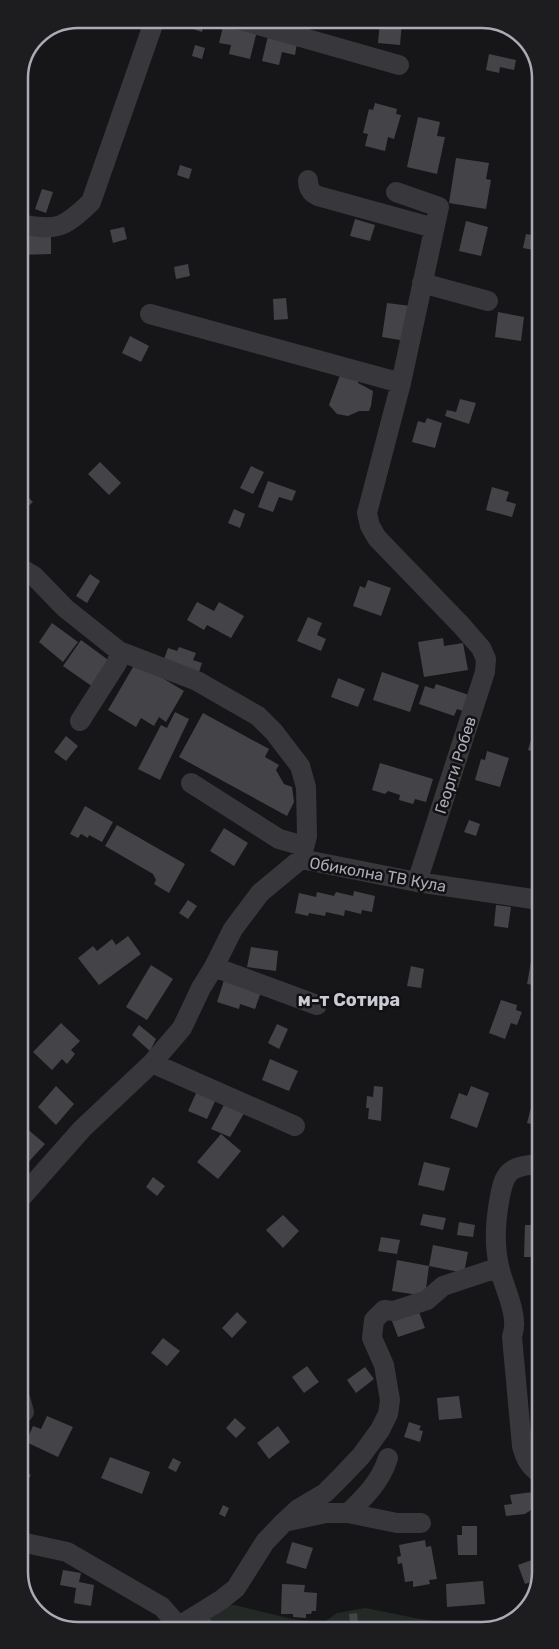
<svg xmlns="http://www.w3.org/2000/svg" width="559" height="1649" font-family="Rubik,sans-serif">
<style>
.green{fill:#232a25}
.building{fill:#444348}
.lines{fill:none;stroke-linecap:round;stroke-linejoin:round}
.minor{stroke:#38383c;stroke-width:20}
.labels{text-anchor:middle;stroke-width:5;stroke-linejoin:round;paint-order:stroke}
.street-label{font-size:16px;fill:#aaabb6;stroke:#111113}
.neighbourhood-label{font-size:18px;font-weight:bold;fill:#cacbd3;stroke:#111113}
.rim{fill:none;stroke:#aaabb6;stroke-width:2.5}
</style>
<rect width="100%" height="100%" fill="#161618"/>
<!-- green -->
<path class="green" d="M221,1605H234L292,1619L323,1623L337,1613L365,1608L420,1619L488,1627L501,1625L496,1628L190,1630Z"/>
<!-- building -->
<path class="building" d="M193,19H205L202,32L190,28Z
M380,21L402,22L400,45L378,43Z
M224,23L257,31L250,59L229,54L231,45L219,43Z
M48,31L46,39L36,36Z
M268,36L297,43L295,55L282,52L279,65L262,61Z
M195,45L205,48L202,59L192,56Z
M489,54L516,60L514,70L500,67L499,73L486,70Z
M375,103L397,109L396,114L401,115L394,139L388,137L385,151L365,146L368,134L363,133L369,109L373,110Z
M418,117L440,122L437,136L445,137L437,174L407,167Z
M456,158L489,163L486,179L491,180L486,209L449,203Z
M180,165L192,169L189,179L177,175Z
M42,189L53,192L46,213L35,209Z
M355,219L375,225L370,241L350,236Z
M466,221L488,227L481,256L459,251Z
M124,227L127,239L113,243L110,230Z
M526,234L539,236V251L523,248Z
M20,236H51V254L20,255Z
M188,264L190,276L176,279L174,267Z
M286,298L288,319L274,320L273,299Z
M387,303L411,306L406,341L382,337Z
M498,312L524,317L521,341L495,337Z
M130,336L149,346L141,362L122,353Z
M340,375L359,378L358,383L373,391L371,406L369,411H359L348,416L337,414L329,405Z
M460,399L476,403L469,424L445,416L447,410L456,412Z
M427,418L442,423L435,448L412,442L418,421L425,423Z
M538,422H539V441L535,440Z
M100,462L121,483L109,495L88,474Z
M251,466L264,472L253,494L240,488Z
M268,481L296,491L292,501L279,497L273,512L258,507Z
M492,487L509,492L506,501L516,504L512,517L486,510Z
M21,490L33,502L23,511L19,507V492Z
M234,509L245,514L240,528L228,523Z
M90,574L100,581L87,603L76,596Z
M368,580L391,588L381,616L353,606L360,586L365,588Z
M197,602L214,611L219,602L244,616L231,638L207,625L204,630L187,620Z
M308,617L322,623L317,635L326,639L321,651L297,641Z
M52,623L78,642L63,662L39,642Z
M443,638L444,646L463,643L468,670L424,677L418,642Z
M81,640L111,662L93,687L63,666Z
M179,647L196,653L193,660L202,663L198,675L163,662L168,648L177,651Z
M136,662L184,691L166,722L159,717L154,726L141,718L136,727L108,710Z
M382,672L419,685L410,712L373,700Z
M338,678L365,689L358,707L331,697Z
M436,684L469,695L463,711L457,709L454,716L419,704L425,686L434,689Z
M175,712L189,719L160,780L138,769L161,725L167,728Z
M203,713L269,749L265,757L279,765L276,770L284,784L292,787L294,802L287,816L179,757Z
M533,733L539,735V754L528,750Z
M66,736L78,746L66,761L54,752Z
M487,751L509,758L500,787L475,780L481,759L485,760Z
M380,763L433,779L426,802L415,799L413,804L399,800L400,795L388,791L385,794L372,790Z
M85,806L113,822L102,842L89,835L88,838L81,834L78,838L70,834Z
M469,820L480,824L476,836L464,832Z
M117,825L185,864L169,893L154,884L156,880L153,874L105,846Z
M224,828L248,843L234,866L210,851Z
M537,857L539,858V881L531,878Z
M354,891L375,896L372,912L362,910L361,914L345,910L344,916L326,912L325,916L309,913L308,916L295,913L299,893L316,897L317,892L334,896L336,892L353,896Z
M188,900L197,906L188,919L179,913Z
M496,905L511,907L508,928L494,926Z
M128,936L141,954L99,985L78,958L93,946L97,951L112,939L116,945Z
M534,945L539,946V986L527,984Z
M251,947L278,951L276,971L247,967Z
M151,965L173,979L147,1020L126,1007Z
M411,966L424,969L421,988L407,986Z
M224,980L261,992L255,1009L240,1004L239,1009L217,1002Z
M501,1000L517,1005L516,1010L522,1012L517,1025L511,1023L505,1039L489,1033Z
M61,1023L80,1041L71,1050L75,1054L67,1064L62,1059L52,1070L33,1052Z
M277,1024L288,1029L279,1049L268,1043Z
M139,1025L156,1039L150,1051L132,1035Z
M270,1059L298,1071L289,1091L262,1080Z
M56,1086L74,1104L56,1125L38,1107Z
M374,1086L383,1087L381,1121L368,1119L369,1108H366L367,1096L373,1097Z
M471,1086L489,1093L477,1128L450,1118L459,1093L467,1096Z
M197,1091L216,1099L207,1119L188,1111Z
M533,1100L540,1101V1133L534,1132L535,1125L527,1123Z
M226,1101L246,1110L230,1137L211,1129Z
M25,1127L45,1144L24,1167L20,1164V1132Z
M221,1134L241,1151L218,1179L197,1162Z
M424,1162L450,1168L444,1191L418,1185Z
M153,1177L165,1186L157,1196L146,1187Z
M423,1214L446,1218L443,1230L420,1225Z
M283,1215L299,1231L283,1248L266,1230Z
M459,1222L475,1225L473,1237L457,1235Z
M525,1225H540V1257H524Z
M381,1237L400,1240L397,1254L378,1251Z
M433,1245L468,1252L464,1273L429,1266Z
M397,1260L429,1266L425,1296L392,1291Z
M237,1312L247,1322L232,1338L222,1328Z
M419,1312L425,1328L398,1337L392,1321Z
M163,1338L180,1351L167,1366L151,1353Z
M307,1366L319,1382L304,1393L292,1377Z
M365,1367L374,1379L356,1393L347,1380Z
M459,1396L462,1418L439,1420L437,1398Z
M47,1416L73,1427L58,1457L26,1442L33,1426L41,1429Z
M235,1418L246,1428L236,1438L226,1428Z
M409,1422L421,1426L419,1430L423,1431L420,1442L404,1437Z
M278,1426L290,1442L269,1459L257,1443Z
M110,1457L150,1472L142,1494L101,1478Z
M173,1458L181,1462L176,1472L168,1468Z
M21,1468L31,1475L21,1491Z
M540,1491V1502L534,1508L525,1514L506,1516L504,1505L512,1504L510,1495Z
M223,1505L229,1508L225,1517L219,1514Z
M462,1526H477V1555H458L457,1535H462Z
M425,1540L426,1547L431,1546L437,1579L429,1580L430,1584L413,1587V1581L405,1582L402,1563L398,1564L397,1557L401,1556L399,1545Z
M292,1542L313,1548L306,1569L286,1563Z
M540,1557V1571L537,1580L525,1584L518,1565Z
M63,1570L81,1573L79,1582L94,1585L91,1606L74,1603L76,1588L60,1585Z
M483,1581L485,1604L447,1607L446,1584Z
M282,1584L305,1585L304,1592L317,1593L316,1611H312L311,1614H306V1618L293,1617V1614H281Z
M357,1613L358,1621H362L363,1629H346L345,1623H350L349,1614Z
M207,1617L216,1625L213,1630H197Z
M270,1623L296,1625V1629H269Z"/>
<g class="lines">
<!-- minor -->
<path class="minor" d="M237,19L399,65
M308,180C308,188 311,193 318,196L434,228
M396,192L439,207L401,383L367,513L370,526L377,538L461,625L481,648L486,659L485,672L417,882
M19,224C57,231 63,229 91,202L155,19
M422,283L488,301
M150,314L401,383
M19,567L34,576L65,608L119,651L197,681L258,716L274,732L300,766L306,787L307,836L301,859L417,882L539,900
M80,721L117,663L119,651
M191,783L279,839L304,846
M214,967L317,1005
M152,1063L295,1126
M540,1164C508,1166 504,1172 499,1202C495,1225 494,1248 500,1270C504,1287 514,1305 514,1322C515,1327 513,1332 512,1337L522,1446C525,1457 529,1467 540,1473
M20,1199L82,1129L152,1063L182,1028L201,988L214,967L233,929L260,893L301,859
M20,1398L24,1412
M348,1513C365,1497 381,1481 388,1458
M284,1522L298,1509L325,1493L341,1477L361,1456L380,1430L388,1414L390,1400L384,1365L372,1338L374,1320L384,1310L394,1311L427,1300L443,1286L491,1270H500
M21,1542L67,1552L162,1607L182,1630
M179,1626L221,1600L236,1588L265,1542L284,1522L326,1513H348L397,1523H421"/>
</g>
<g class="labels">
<!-- street labels -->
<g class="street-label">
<text transform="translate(455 765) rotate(-72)" y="6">Георги Робев</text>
<text transform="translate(378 874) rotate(10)" y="6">Обиколна ТВ Кула</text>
</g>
<!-- neighbourhood labels -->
<g class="neighbourhood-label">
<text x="349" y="1006">м-т Сотира</text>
</g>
</g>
<!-- crop -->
<path d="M0 0H559V1649H0ZM78 28H482A50 50 0 0 1 532 78V1572A50 50 0 0 1 482 1622H78A50 50 0 0 1 28 1572V78A50 50 0 0 1 78 28Z" fill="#1d1d20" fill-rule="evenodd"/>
<path class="rim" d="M78 28H482A50 50 0 0 1 532 78V1572A50 50 0 0 1 482 1622H78A50 50 0 0 1 28 1572V78A50 50 0 0 1 78 28Z"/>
</svg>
